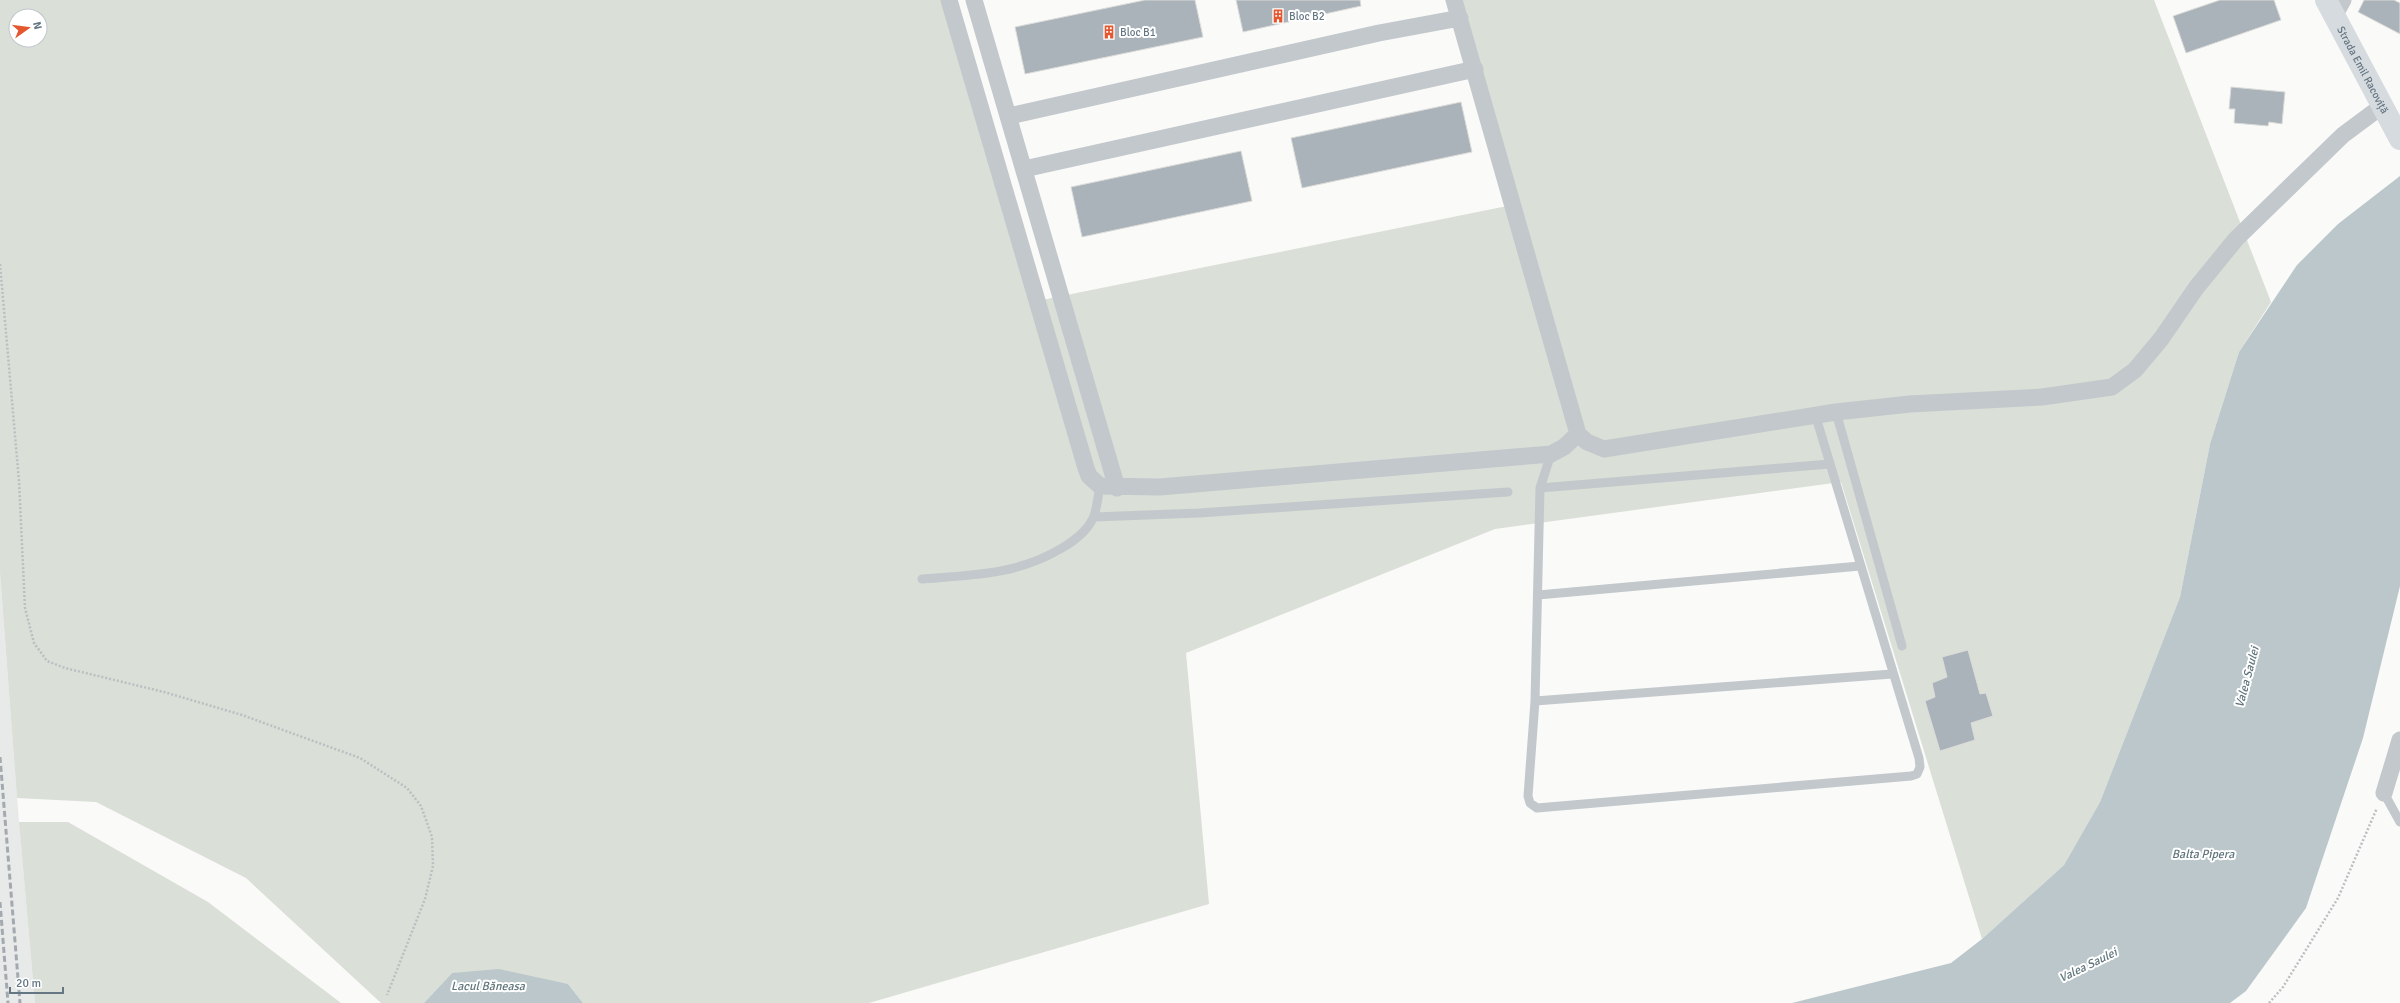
<svg xmlns="http://www.w3.org/2000/svg" width="2400" height="1003" font-family="Signika,sans-serif">
<style>
.built{fill:#e8e9e9}
.green{fill:#dadfd7;fill-rule:evenodd}
.water{fill:#bbc7cb}
.building{fill:#aab3b9;stroke:#dcdcda}
.lines{fill:none;stroke-linecap:round;stroke-linejoin:round}
.path{stroke:#bbbfc2;stroke-width:2.5;stroke-dasharray:2 2;stroke-linecap:butt}
.lane{stroke:#c3c8cc;stroke-width:9}
.street{stroke:#c3c8cc;stroke-width:17}
.secondary{stroke:#d6dbdf;stroke-width:22}
.rail{stroke:#a2aab0;stroke-width:3;stroke-dasharray:6 3;stroke-linecap:butt}
.labels{text-anchor:middle;stroke-width:4;stroke-linejoin:round;paint-order:stroke}
.poi-label{font-size:11px;fill:#657683;stroke:#fff;text-anchor:start}
.street-label{font-size:11px;fill:#657683;stroke:#fff}
.water-label{font-size:12px;font-style:italic;fill:#60757c;stroke:#fff}
</style>
<rect width="100%" height="100%" fill="#fafaf8"/>
<!-- built -->
<path class="built" d="M0,573L17,798L35,1003H0Z"/>
<!-- green -->
<path class="green" d="M0,0H950L1037,301L1517,204L1462,0H2154L2271,302L2239,352L2210,444L2180,597L2100,802L2064,865L1982,939L1841,482L1495,529L1186,653L1209,904L869,1003H583L568,984L452,973L424,1003H381L246,878L96,802L17,798L0,573ZM16,16H40V40H16Z
M19,822H68L208,902L341,1003H35Z"/>
<!-- water -->
<path class="water" d="M2400,176V586L2363,738L2306,908L2246,991L2230,1003H1792L1951,963L1982,939L2064,865L2100,802L2180,597L2210,444L2239,352L2297,265L2338,224Z
M499,969L568,984L583,1003H424L452,973Z"/>
<!-- building -->
<path class="building" d="M1145,0H1195L1203,37L1025,74L1015,27Z
M1236,0H1360L1361,6L1243,32Z
M2220,0H2274L2281,20L2186,53L2173,16Z
M2364,0H2394L2400,3V34L2358,12Z
M2231,87L2285,92L2282,124L2269,122L2268,126L2234,123L2235,109H2229Z
M1461,102L1472,152L1302,188L1291,138Z
M1241,151L1252,201L1082,237L1071,187Z
M1968,650L1980,694L1986,693L1993,716L1971,723L1975,740L1940,751L1925,701L1935,697L1932,683L1947,677L1942,657Z"/>
<g class="lines">
<!-- path -->
<path class="path" d="M0,264L19,481L25,608L34,643L47,661L65,668L164,692L242,715L360,758L407,788L421,806L432,837L433,866L425,899L387,995
M2269,1003L2283,987L2338,898L2377,808"/>
<!-- lane -->
<path class="lane" d="M1836,412L1902,646
M1551,454L1540,488L1535,701L1528,796L1530,803L1537,808L1911,776L1917,774L1920,767L1919,758L1815,414
M1540,488L1830,464
M1094,517L1199,513L1508,492
M922,579C973,575 1017,575 1062,548C1074,541 1088,531 1094,516C1097,507 1098,496 1100,486
M1538,595L1860,566
M1535,701L1892,674
M2384,793L2400,822"/>
<!-- street -->
<path class="street" d="M949,0L1086,468L1089,476L1100,486L1160,487L1551,454L1564,447L1578,434
M974,0L1117,488
M1454,0L1578,434L1587,442L1604,449L1836,412L1910,404L2042,397L2112,387L2135,370L2161,339L2196,288L2236,239L2343,135L2382,106
M2334,16L2343,0
M1009,116L1379,33L1460,18
M1024,169L1475,69
M2384,793L2400,740"/>
<!-- secondary -->
<path class="secondary" id="s1" d="M2326,0L2400,139"/>
<!-- rail -->
<path class="rail" d="M0,757L20,1003
M0,902L8,1003"/>
</g>
<!-- icons -->
<defs>
<g id="building-bare" transform="scale(1.08)"><path d="M-4-6H4V6H1V3H-1V6H-4ZM-2.5-4.3h1.7v1.8h-1.7ZM.8-4.3h1.7v1.8H.8ZM-2.5-1h1.7V.8h-1.7ZM.8-1h1.7V.8H.8Z" fill="#e4572e" stroke="#fff" stroke-width="2.5" paint-order="stroke"/></g>
</defs>
<g fill-rule="evenodd">
<use href="#building-bare" x="1278" y="16"/>
<use href="#building-bare" x="1109" y="32"/>
</g>
<g class="labels">
<!-- poi labels -->
<g class="poi-label">
<text x="1289" y="20">Bloc B2</text>
<text x="1120" y="36">Bloc B1</text>
</g>
<!-- street labels -->
<g class="street-label">
<text dy="4" stroke="none"><textPath href="#s1" startOffset="79">Strada Emil Racoviță</textPath></text>
</g>
<!-- water labels -->
<g class="water-label">
<text transform="translate(2247 677) rotate(-75)" y="4">Valea Saulei</text>
<text x="2203" y="858">Balta Pipera</text>
<text transform="translate(2088 965) rotate(-26)" y="4">Valea Saulei</text>
<text x="488" y="990">Lacul Băneasa</text>
</g>
</g>
<!-- north arrow -->
<g transform="translate(28 28) rotate(76)"><circle r="19" fill="#ffffff" stroke="#c1c8cd"/>
<path d="M0-3L7 15L0 10L-7 15Z" fill="#e4572e"/>
<text y="-6" font-size="11" font-weight="bold" text-anchor="middle" fill="#657683">N</text>
</g>
<!-- scale -->
<path d="M10 987v6h53v-6" fill="none" stroke="#657683" stroke-width="2"/>
<text x="16" y="987" font-size="12" fill="#657683" stroke="#ffffff" stroke-width="3" paint-order="stroke">20 m</text>
</svg>
